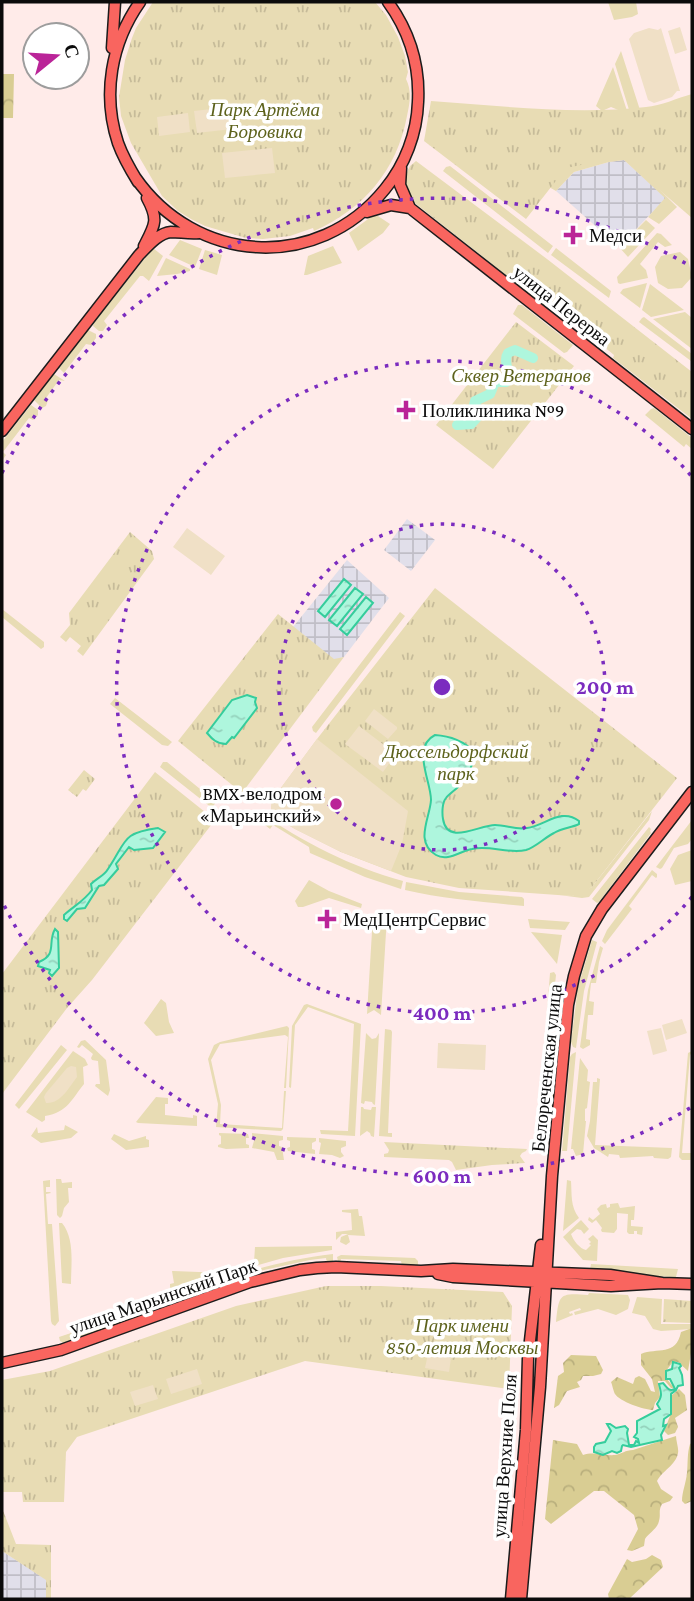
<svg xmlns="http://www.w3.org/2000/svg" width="694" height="1601" font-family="'Crimson Pro',serif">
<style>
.industrial{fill:url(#industrial-grid)}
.grass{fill:#e8dcb4}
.forest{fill:url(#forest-crowns)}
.park{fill:url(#park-tufts)}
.pitch{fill:#f0e0c6}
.water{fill:url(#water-ripples);stroke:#35cd9c;stroke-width:2}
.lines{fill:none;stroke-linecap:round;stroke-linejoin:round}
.river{stroke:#aef6dd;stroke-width:10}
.major-casing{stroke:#1c1c1c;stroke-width:13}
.major{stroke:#f9655f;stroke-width:10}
.ring{fill:none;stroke:#7b2cbf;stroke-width:3.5;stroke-dasharray:3.5 7}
.poi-dot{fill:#ba2498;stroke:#fff;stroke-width:2.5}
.labels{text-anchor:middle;stroke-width:7;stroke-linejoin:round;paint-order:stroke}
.park-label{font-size:19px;font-style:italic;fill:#5d621c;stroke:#fff}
.poi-label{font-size:19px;fill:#0b0b0b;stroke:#fff;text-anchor:start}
.street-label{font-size:19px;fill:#0b0b0b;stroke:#fff}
.centre{fill:#7b2cbf;stroke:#fff;stroke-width:3.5}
.ring-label{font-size:21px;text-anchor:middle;font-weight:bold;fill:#7b2cbf;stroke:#fff;stroke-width:7;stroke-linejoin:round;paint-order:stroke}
</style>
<defs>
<pattern id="industrial-grid" width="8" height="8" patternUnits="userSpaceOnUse" patternTransform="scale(1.75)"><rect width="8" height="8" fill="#e1dfea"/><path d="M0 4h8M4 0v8" fill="none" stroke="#c0bec7"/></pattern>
<pattern id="forest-crowns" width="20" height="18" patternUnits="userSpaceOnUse" patternTransform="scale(1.75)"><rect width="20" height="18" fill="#d9cd93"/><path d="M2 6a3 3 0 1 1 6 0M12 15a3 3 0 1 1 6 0" fill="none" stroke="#b9af7d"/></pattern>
<pattern id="park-tufts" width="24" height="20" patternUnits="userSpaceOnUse" patternTransform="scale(1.75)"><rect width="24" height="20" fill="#e8dcb4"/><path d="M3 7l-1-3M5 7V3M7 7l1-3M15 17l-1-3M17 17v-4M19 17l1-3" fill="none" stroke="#c6bb99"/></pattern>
<pattern id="water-ripples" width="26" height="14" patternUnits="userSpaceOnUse" patternTransform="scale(1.75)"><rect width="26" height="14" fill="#aef6dd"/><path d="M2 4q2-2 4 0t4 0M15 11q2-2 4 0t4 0" fill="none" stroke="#94d2bc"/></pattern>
</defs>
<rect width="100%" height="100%" fill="#ffebe9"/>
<!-- industrial -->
<path class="industrial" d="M624,160L666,198L619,247L556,191L574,172L609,162Z
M407,519L435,540L411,571L384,550Z
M347,560L389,598L344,657L334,660L293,627Z
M2,1551L47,1580L46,1599H2Z"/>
<!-- grass -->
<path class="grass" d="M608,2H636L638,14L632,17L614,20Z
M621,51L640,110L630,113L615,64Z
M613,67L628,114L611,107L602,111L596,106Z
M578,149H629L658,184L659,189L677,207L659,224L648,217L665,198L624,160L609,162L574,172L556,191L549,187Z
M450,166L553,246L548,253L443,171L446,167Z
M375,214L390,224L383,233L358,251L349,233Z
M646,220L655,228L628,257L619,247Z
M657,233L661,234L672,245L665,247L658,242L640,264L646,270L648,278L620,284L618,283L617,277Z
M180,240L202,249L195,267L169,255Z
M333,246L342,263L307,275H304L308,256Z
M153,248L163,256L149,281L143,276H140L104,321L107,325L103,331H99L93,326L94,323Z
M556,248L611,291L609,298L551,255Z
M205,250L222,255L217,275L199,269Z
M680,252L688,259L692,277L682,288L668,289L658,283L655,267L661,256Z
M166,258L190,269V271L177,274L157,276Z
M647,283L640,308L620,293L623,289Z
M650,284L684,310L651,317L642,310Z
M518,305H522L573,345L567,352L564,353L513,314Z
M685,312L692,318V349L653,319Z
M644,317L692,354L691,361L639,322L642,318Z
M88,330L96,334V338L91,345L86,344L64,373L59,368Z
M54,374L65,381L59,380L46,398L48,400L46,406L42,408L34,400Z
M31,405L38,410V415L33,420L29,418L3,452L6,455L2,461V442Z
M654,408L692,438V449L686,444L684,447L645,415L651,409Z
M2,609L44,642V647L41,649L2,617Z
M400,612L405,616L316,733L313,731L312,727Z
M115,698L172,742L168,746L162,745L110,704Z
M163,762H167L216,802L212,808L160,767Z
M652,811L649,820L589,897L582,898L559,895L572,896L592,887Z
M259,812C303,842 351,867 403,881L401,889L365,877L310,853L309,847L273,825L270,829L255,817Z
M692,820V839L688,844L674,848L662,868L660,869L656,867Z
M649,827L651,829L650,831L651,833L599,902L597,903L592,899Z
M692,850V881L675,885L670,869L678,855Z
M652,870L657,874V877L656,878L652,875L629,906L632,909L605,944L602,941L607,930Z
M309,880L329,891L362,904L361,908L329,898L303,907H298L295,901Z
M406,882L459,892L522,897L524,899V906C484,902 444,899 405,890Z
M373,915L379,920L383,919L385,916H387L381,1015L374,1010L367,1014Z
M528,919L570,922L565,930L530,928Z
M531,932L562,935L557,964Z
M592,940L597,942L584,991L576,1048L573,1047L571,1042L578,987Z
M600,946L603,948L599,962L596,983H591L589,1001L594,1002L593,1015H588L586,1039L590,1040V1045L583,1049L580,1047L588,990Z
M554,972L556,975L549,1041H547L545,1038L550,973Z
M161,999L166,1003L169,1022L174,1033L156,1036L144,1023Z
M307,1004L361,1024L355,1136L321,1134L320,1130L348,1131L354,1024L308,1007L295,1025L291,1088L289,1087L292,1026L304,1005Z
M287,1026L289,1028L286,1088H284L288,1037L285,1035L220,1044L211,1060L221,1105L220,1124L282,1128L284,1091H286L283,1129L281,1131L216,1127L218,1104L208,1059L214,1045L220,1042Z
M385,1029L391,1030L392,1032L388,1133H392V1137L379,1136Z
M366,1033L372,1039L376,1038L379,1033L375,1105L373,1104L372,1102L365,1101L364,1104L361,1103Z
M85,1040L106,1060L110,1090L108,1096L95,1086L96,1084H100L98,1061L92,1060L91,1058L93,1054L82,1045L79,1048L77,1047L81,1041Z
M61,1045L67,1050L19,1109L15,1105Z
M553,1047H558L549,1138L544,1137Z
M73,1051L85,1059L88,1065L83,1067L84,1084C71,1100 68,1112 45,1116V1120L42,1122L26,1112Z
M692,1051V1053L690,1055L682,1153H692V1160H682L679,1157L688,1053Z
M576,1052L567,1151H562L570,1057L572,1054Z
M580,1058L588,1070L587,1081L590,1082L587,1108L585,1109V1121H586L583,1154L576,1156L573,1149H571Z
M597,1078L600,1079L595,1145L672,1148L671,1157L668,1159L654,1158L653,1156L620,1158L619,1155L609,1154L608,1157L594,1148L587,1136L590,1121L593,1082H597Z
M156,1097L168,1098V1104H165V1115L193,1118V1115L197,1116V1126L138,1123L136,1122Z
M361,1107H363L364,1109L371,1110L372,1107H376L374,1137L371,1136L370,1133L367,1131L360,1136Z
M65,1125L78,1132L71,1138L41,1143L31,1136L37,1127L38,1133L64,1130Z
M219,1133L248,1134L249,1138H246V1144L249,1145V1148L226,1149L218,1147V1145L221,1144V1136L219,1135Z
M252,1133L283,1136V1140L279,1141V1146L282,1147L284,1160H277L274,1152L252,1148L255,1137H252Z
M114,1134L129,1141L146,1136V1139L149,1140V1147L126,1150L111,1139Z
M287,1137L316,1138V1141L312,1143V1149L315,1150V1154L288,1151L287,1148L290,1147V1141L287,1140Z
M319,1138L346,1141V1146L341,1148V1152L344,1156L340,1158L332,1155L319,1154L321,1143L319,1142Z
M56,1179H61L62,1183L72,1182V1188H68L69,1202L64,1208L62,1216L60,1218L57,1215Z
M50,1180V1187H46V1192H50L51,1193L46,1194L48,1224H52L59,1321L55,1326L52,1324L51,1321L43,1181Z
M567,1180L571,1181C572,1194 570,1206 579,1218L563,1231Z
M618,1203L620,1208L635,1206L634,1220H631V1226L643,1227L642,1235L637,1234V1231H634V1234H629L627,1232L628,1214L617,1213V1229L614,1233L602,1232L601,1230L602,1228L596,1220L592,1223L588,1220L589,1217L593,1220L600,1214L597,1209L601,1205L606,1204L607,1208L610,1207V1204Z
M358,1209L359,1216H362L365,1236L348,1235L350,1242L346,1245L340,1242L341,1237L348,1234H342L336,1240V1232L352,1230L351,1213L342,1212V1210Z
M581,1220L589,1229L584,1234L581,1230L577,1229L571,1234C573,1240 580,1249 586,1250L591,1245L589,1244L591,1242L588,1239L593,1235L598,1240L597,1261L583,1260L563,1237Z
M59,1223H62C75,1239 71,1264 71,1284L62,1283Z
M332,1246V1250L283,1258L251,1267L249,1262H254L255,1247Z
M333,1254V1261L327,1264L326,1258L310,1260L255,1272V1277L252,1275L251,1271C278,1263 305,1257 333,1254Z
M341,1255L415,1258L418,1261V1265L415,1266H402L401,1261L341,1259L340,1264L338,1261L337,1257Z
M591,1264L678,1269L676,1277L628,1275L590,1270Z
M172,1271H173L225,1273L170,1292V1284L174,1283Z
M589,1293L628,1295L630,1300L628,1309L616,1315L598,1309L575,1315L574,1312L581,1310L580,1308L569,1312L570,1314L572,1313L573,1315L556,1322C559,1294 559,1293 588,1295Z
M637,1297L662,1299L661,1324H692V1329L661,1331L653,1329L645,1316L632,1313Z
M166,1298L168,1303L167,1308L65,1344L60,1341L59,1337L95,1325Z"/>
<!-- forest -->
<path class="forest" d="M2,74H14L13,118H2Z
M692,1328V1347L688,1371L678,1362L672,1363L666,1371L667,1379L674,1388H671L665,1381H658L660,1397L655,1403L653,1410C644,1410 619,1401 615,1394C614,1393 612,1384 611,1382L617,1377L633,1384L635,1378L639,1376L645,1379L651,1391L655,1392L652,1379L641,1365V1354C657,1347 676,1357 681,1332Z
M571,1355L596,1356L603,1370L601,1374L593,1376H583L581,1380L577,1382L580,1387L567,1391L559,1405L554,1408L558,1376L564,1372L563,1363Z
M679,1389L685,1395L687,1410L675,1418L678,1427L675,1433L668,1435L664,1431L670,1416L671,1396Z
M676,1436C676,1441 679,1449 678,1453C676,1465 662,1471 657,1481L661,1489L673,1497L670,1501L662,1504C658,1511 661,1514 659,1521C658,1528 649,1533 645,1539L644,1546L632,1551L627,1550L638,1529L634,1515L604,1491H594L551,1524L545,1519L553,1440L577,1444L583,1455C594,1451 604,1456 615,1455C622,1454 625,1450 633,1450Z
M692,1443V1501L685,1504L682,1501C682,1492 686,1483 687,1473C688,1463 687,1454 690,1444Z
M652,1555L661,1560L663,1567L629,1599H609L608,1594L627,1559L632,1562L646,1559Z"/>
<!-- park -->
<path class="park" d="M153,2H375L386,15L398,37L405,56L408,72L406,79C412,91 410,102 407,116C397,170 364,209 314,231L313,228L290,236L263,239L246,238L205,226L191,219L178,211L162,196L131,143L121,116L119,97L125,60L132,38L136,28Z
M692,94V218L621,157L566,168L526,219L424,141L431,101C502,106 575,115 646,107C661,106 677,98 692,94Z
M416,161L547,259L692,372V419L613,358L614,355L549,302L544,305L411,200L403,181L410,166Z
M516,322L574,366L493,469L436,425Z
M130,532L152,551L154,559L83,656L77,651L81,646L70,637L66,642L60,637L70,625L69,613Z
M435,588L677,778L592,887L581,894L572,896L459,888L406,877L341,852L295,829L273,816L271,809L272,800L317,739Z
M278,614L334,659L344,657L242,793L178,741Z
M84,770L95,779L86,791L83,789L77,797L68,790Z
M155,772L215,820L92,980L67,1008L2,1094V974Z
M384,1142L527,1149L526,1151L522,1153L520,1156L525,1163L492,1165L456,1170L452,1162L449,1160L384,1157V1154L388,1153L389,1150Z
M326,1286H381L503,1292L512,1306L509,1389L305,1361L77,1437L66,1452L64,1502H23L22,1492H3L2,1508L16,1544L51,1545V1599H46V1580L2,1551V1380L50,1371L236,1306Z
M664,1299L692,1301V1323L663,1322Z"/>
<!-- pitch -->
<path class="pitch" d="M680,27L687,50L675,54L668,31Z
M649,28L658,30L661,28L680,91H677L672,97L654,103L648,100L629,39L634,33Z
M229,107L232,129L197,133L194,111Z
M188,113L190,132L159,136L157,117Z
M272,148L275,173L225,178L222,153Z
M187,528L225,556L211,575L173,547Z
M374,709L397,727V729L388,739L365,721Z
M359,726L396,754L383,772L345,744Z
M317,739L408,811L402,844L391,871L341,852L295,829L273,816L271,809L272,800Z
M682,1019L687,1033L666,1040L662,1025Z
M661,1028L667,1051L653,1055L647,1031Z
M438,1043L486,1045L485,1070L437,1068Z
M71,1066L76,1067L77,1077C69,1087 61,1104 46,1103L44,1097L46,1093L67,1068Z
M428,1354L451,1358L449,1372L425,1368Z
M197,1369L202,1384L171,1394L166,1379Z
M153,1385L158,1399L135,1406L130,1392Z"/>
<!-- water -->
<path class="water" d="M344,579L351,585L325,617L318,611Z
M355,588L363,594L337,626L329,620Z
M366,597L373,603L347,635L340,629Z
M247,695L256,698L255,702L257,708L234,738L232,737L226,744C217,744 212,739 207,733L232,700Z
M435,735C449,736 466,741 474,753C474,765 466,778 458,787C454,791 449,794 446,798C442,803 442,813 443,819C447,846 479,825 495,825C506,825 516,830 527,828C545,826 561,807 579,821V824C571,828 562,828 554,833C544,838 536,847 526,850C508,854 490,845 472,849C460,851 448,862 436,855C414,842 430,818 431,800C431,781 411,747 435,735Z
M158,828L165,832L153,848L134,850L129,847L116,864L118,869L104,885L99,886L85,908L77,909L67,921L64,919V915C74,906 84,901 92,890L91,884C97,878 104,876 108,869C127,841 121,833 158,828Z
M55,929L58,932L59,968L52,976L49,973L50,970L38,966L39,962C58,954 47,943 55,929Z
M673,1362L680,1364L681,1366L679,1368L682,1375L683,1385L678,1386L676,1390L671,1394V1414L664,1419L663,1426L666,1425L661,1435L662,1440L631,1447L623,1445L622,1446L621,1451L617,1453L612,1451L603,1455L594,1452V1447L596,1444L605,1442L611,1431L607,1424H610L616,1428L625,1426L628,1429L627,1433L629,1445H634L636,1441L639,1443L638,1439L634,1437L637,1433V1421L660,1409L657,1404C663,1395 661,1393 659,1384L663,1383C667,1387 668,1392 675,1389L670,1379H666V1371L672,1369Z"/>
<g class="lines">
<!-- river -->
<path class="river" d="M457,425L471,424L482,412L474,405L475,401L490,394L495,382H506C512,372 502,362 508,353L515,350L533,358"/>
<!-- major casing -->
<g class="major-casing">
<path id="major" d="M112,48L115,2
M401,168L400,185L410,208L692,429
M135,177C195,264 317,273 385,189C405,165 417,133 418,102C420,65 409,31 388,2
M138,182C130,169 123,157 118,143C102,95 111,43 140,2
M367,212L391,205L410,208
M144,246C155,225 159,220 147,198
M2,431L139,255C147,247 158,233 171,232C180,232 189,234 199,233
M438,1274L453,1277L611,1286L662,1283L692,1284
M2,1363L61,1350L250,1282L300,1270L317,1268L336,1267L421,1271L453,1269L610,1275L662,1283
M511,1599L526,1430L528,1358L541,1245
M521,1599L540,1387L552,1176L568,1005L574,976L586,936L602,909L692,792"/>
</g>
<!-- major -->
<use href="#major" class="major"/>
</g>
<!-- distance rings -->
<g class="ring">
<circle cx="442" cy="687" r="163"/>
<path d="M692 897A326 326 0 1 1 692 477"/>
<path d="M690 1108A489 489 0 0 1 2 901M2 473A489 489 0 0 1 690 266"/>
</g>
<!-- markers -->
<g class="poi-dot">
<path d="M569.5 224.5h7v7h7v7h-7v7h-7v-7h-7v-7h7z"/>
<path d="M402.5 399.5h7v7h7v7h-7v7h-7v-7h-7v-7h7z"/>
<circle cx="336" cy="804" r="7"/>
<path d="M323.5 908.5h7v7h7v7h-7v7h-7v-7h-7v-7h7z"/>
</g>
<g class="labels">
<!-- park labels -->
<g class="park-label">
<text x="265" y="116">Парк Артёма<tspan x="265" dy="22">Боровика</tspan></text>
<text x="521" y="382">Сквер Ветеранов</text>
<text x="456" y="758">Дюссельдорфский<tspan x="456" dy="22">парк</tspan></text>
<text x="462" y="1332">Парк имени<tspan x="462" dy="22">850-летия Москвы</tspan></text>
</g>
<!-- poi labels -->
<g class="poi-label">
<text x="589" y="242">Медси</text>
<text x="422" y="417">Поликлиника №9</text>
<text x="322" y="800" text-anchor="end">BMX-велодром<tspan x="322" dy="22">«Марьинский»</tspan></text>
<text x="343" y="926">МедЦентрСервис</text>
</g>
<!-- street labels -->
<g class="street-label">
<text transform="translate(562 305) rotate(38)" y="7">улица Перерва</text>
<text transform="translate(546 1068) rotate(-84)" y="7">Белореченская улица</text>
<text transform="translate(163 1296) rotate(-19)" y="7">улица Марьинский Парк</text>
<text transform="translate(504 1456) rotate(-86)" y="7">улица Верхние Поля</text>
</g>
</g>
<circle cx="442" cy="687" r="10" class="centre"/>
<g class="ring-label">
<text x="605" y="694">200 m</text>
<text x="442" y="1020">400 m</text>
<text x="442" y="1183">600 m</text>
</g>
<!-- border -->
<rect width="694" height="1601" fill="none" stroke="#0b0b0b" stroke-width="7"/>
<!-- north arrow -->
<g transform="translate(56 56) rotate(72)"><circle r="33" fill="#ffffff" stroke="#9d9d9d" stroke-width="2"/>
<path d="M0-5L12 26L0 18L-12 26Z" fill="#ba2498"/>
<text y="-10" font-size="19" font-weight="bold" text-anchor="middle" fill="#0b0b0b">С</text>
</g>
</svg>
